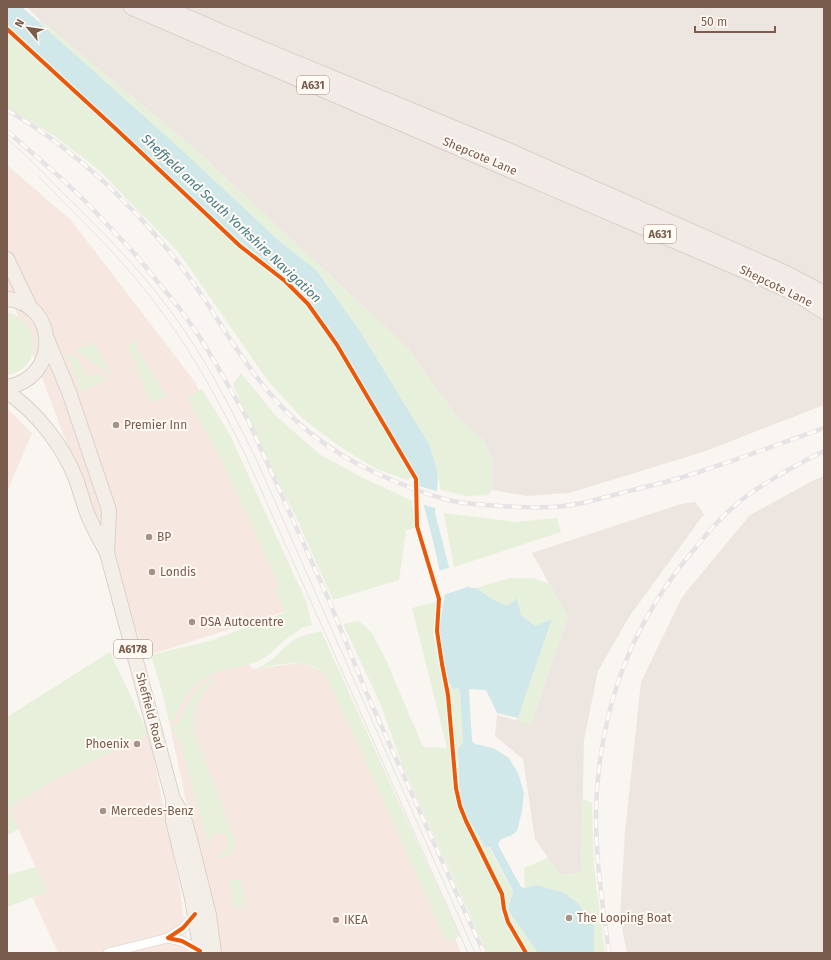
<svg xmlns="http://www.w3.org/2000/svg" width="831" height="960" font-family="'Fira Sans',sans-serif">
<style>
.commercial{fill:#f6e8e1}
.industrial{fill:#ede5e0}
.green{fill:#e7f0db}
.water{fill:#d0e8ea}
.pier{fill:#f9f5f0}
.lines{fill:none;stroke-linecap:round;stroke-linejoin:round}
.street-casing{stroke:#d7d1cb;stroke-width:10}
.primary-casing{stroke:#dad1cc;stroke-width:16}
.highway-casing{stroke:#dad1cc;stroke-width:18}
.street{stroke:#fefefd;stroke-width:9}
.primary{stroke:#f3eee8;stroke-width:14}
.highway{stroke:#f2eae7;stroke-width:16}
.tram{stroke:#e6e3e7;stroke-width:1}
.rail-casing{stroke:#e6e3e7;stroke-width:4.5}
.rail{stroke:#fffaf3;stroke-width:3;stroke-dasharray:9;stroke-linecap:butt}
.cycleway-casing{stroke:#fffaf3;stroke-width:6}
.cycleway{stroke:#e8590c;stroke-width:4}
.poi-dot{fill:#a69286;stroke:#fffaf3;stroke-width:1.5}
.labels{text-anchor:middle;stroke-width:4;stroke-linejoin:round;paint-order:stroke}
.shield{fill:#fffaf3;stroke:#a28b7f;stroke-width:1}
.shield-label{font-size:11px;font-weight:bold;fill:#7a5c4d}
.street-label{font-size:12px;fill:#7a5c4d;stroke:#fffaf3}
.poi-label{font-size:12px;fill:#7a5c4d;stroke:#fffaf3;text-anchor:start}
.water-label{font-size:13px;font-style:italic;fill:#437c86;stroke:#fffaf3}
</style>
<rect width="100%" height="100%" fill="#f9f5f0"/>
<!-- commercial -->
<path class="commercial" d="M7,165L71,220L195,382L299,607L146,656L46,388L7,288Z
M7,408L32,433L7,492Z
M302,663L320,670L328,679L447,942L455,938L461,953H219L169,722L176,718L179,706L190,690L195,685L211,675L229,668L250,664L252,669Z
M149,735L179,882L188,953H58L33,898L47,892L9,808L57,778L96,759Z"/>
<!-- industrial -->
<path class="industrial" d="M27,7H824V405L703,452L569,493L527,496L492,490L493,460L483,440L457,417L408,348L193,147L39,19Z
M824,476V953H627L620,919L625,831L641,682L682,597L750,515L814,480Z
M695,502L704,514L629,617L598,671L584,740L581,872L560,875L535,839L523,759L495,736L497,715L531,724L568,617L532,553L681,504Z"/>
<!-- green -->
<path class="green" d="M39,19L193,147L408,348L457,417L483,440L493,460L492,490L488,495L467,496L441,490L436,466L429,444L360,331L316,270L278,240L39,22Z
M7,24L235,237L286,278L304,297L328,326L354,368L416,475L407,480L376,469L339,446L303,419L268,381L180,254L100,171L55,136L7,108Z
M7,312C42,320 43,370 7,375Z
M141,340L142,341L135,346L167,397L150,402L129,348V345Z
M94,342L110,375L75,350Z
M69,353L78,359L87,378L98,373L109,380L81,391L67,354Z
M241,373L275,415L319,454L359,476L412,501L415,528L406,530L399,580L333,600L296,517L254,434L233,384Z
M202,389L230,435L306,601L312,625L300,628V630C296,632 291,635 287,638C276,647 269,657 256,662C247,665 238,666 229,668C202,677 183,689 176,718L169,722L163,695L151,655L213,640L286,612L274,589L280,587L220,457L187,397Z
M444,513L515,522L557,518L561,532L454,567Z
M510,578H533L550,584L568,617L531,724L516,720L518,718L523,704L552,620L535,626L521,615L517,598L508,607L494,600L476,588Z
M435,602L436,607L433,631L440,673H445L450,684L454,690L458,688L460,692L463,742L459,747L457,766L459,786L465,812L489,847L513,892L508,910L538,953H487L402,765L380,703L343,624L359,621L372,633L386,660L423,747L447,748L412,608Z
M321,631L460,936L447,942L328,679C310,654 280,665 255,669C274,661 277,654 291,642C299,635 310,634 321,631Z
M110,652L149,735L96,759L57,778L9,808L19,829L7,835V717Z
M219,678C205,687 195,701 194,718C193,735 202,753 208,768C217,792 226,816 235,840C235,851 229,859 218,858L219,854C229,852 233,839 223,833H215L210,839L209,849L181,744L172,728C184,720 180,718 186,707C193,693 204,682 219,678Z
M583,799L592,803L594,867L605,953H594V926L562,892L537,885L525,888L524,868L548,858L560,875L581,872Z
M36,867L47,892L7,907V875Z
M241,879L246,907L234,908L230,881Z"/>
<!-- water -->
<path class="water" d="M7,7H22L186,154L278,240L316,270L360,331L429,444L436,466L438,477L435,513L450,571L471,588H476L494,600L508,606L517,598L521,615L535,626L552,619L518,718L497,713L486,690L470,689L469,690L472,741L475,744L493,748L509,758L518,773L524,793L522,811L517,831L512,835L500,840L498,845L521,887L525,888L537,885L562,892L577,902L594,926V953H538L508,910L513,891L490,847H485L465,812L461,799L459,786L458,749L463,742L460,692L458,688L454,690L450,684L445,673L439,630L445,594L434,545L416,475L354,368L328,326L304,297L286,278L235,237L7,24Z"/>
<!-- pier -->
<path class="pier" d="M416,485L439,492L438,509L421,504Z
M451,567V570L471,586L443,595L438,571Z"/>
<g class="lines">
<!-- street casing -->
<g class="street-casing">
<path id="street" d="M195,914L183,928L168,938L182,941L200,951
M108,953L168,938"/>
</g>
<!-- primary casing -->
<g class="primary-casing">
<path id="primary" d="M7,259L31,309
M7,299C58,303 61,378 7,387
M47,339L69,392L108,507L109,512L107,552
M7,392C37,412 63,446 76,479C81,493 84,507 90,520C95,531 101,542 107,553L173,799V821L192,898L201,953
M173,799L183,815L190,839L209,915L214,953"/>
</g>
<!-- highway casing -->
<g class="highway-casing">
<path id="highway" d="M132,7L749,272L798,294L824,311
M163,7L222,33L508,151L786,274L824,294"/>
</g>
<!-- street -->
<use href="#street" class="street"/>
<!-- primary -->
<use href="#primary" class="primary"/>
<!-- highway -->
<use href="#highway" class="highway"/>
<!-- tram -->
<path class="tram" d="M7,139C28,156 47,177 66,196C110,238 152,282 186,333C214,374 236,419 258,463L475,953
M39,177C83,222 128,264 164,315C196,358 221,406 245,454L468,953"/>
<!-- rail casing -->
<g class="rail-casing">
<path id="rail" d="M7,110C80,152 143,214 192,281C213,311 231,343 253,372C287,420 329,453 383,476C403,485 423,493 444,499C458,503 473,504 488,505C509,507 531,508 552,507C577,506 602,498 625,492C645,487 664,483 683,477C731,462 777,445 824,428
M7,131L61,178L87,203L135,254L180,309L199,336L216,364L248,420L328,598L367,694L461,903L484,953
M609,953C602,899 593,845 597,790C604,696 635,618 697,546C712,527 729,509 748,495C772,478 798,464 824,451"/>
</g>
<!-- rail -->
<use href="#rail" class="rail"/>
<!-- cycleway casing -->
<g class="cycleway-casing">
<path id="cycleway" d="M7,29L116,129L240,246L285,281L308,304L337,345L416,479L417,526L439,599L437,631L442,664L448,695L456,788L460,806L466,821L502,894L504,909L508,922L526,953
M195,914L183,928L168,938L182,941L200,951"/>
</g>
<!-- cycleway -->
<use href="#cycleway" class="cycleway"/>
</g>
<!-- markers -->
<g class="poi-dot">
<circle cx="116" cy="425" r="4"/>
<circle cx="149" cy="537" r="4"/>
<circle cx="152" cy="572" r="4"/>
<circle cx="192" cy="622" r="4"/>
<circle cx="137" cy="744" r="4"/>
<circle cx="103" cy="811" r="4"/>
<circle cx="569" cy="918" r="4"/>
<circle cx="336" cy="920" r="4"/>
</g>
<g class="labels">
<!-- shield labels -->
<g class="shield">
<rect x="297" y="76" width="32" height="18" rx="3"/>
<rect x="644" y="225" width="32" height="18" rx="3"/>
<rect x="114" y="640" width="38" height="18" rx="3"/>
</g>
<g class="shield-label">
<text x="313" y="89">A631</text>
<text x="660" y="238">A631</text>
<text x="133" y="653">A6178</text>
</g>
<!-- street labels -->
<g class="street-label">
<text transform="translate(480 156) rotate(23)" y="4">Shepcote Lane</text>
<text transform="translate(776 286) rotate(26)" y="4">Shepcote Lane</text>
<text transform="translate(150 711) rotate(75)" y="4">Sheffield Road</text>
</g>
<!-- poi labels -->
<g class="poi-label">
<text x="124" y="429">Premier Inn</text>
<text x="157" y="541">BP</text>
<text x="160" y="576">Londis</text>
<text x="200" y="626">DSA Autocentre</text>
<text x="129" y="748" text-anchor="end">Phoenix</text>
<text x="111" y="815">Mercedes-Benz</text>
<text x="577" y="922">The Looping Boat</text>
<text x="344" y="924">IKEA</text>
</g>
<!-- water labels -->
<g class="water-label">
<text transform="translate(232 218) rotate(43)" y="5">Sheffield and South Yorkshire Navigation</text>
</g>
</g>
<!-- border -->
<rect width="831" height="960" fill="none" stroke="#7a5c4d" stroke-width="16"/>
<!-- north arrow -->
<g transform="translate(28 28) rotate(299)" stroke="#fffaf3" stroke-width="3" paint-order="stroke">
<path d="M0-3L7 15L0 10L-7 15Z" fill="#7a5c4d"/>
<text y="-6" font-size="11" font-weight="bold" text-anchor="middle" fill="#7a5c4d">N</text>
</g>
<!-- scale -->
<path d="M695 26v6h80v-6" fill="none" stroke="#7a5c4d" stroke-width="2"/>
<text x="701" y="26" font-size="12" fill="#7a5c4d" stroke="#fffaf3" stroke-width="3" paint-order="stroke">50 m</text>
</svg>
